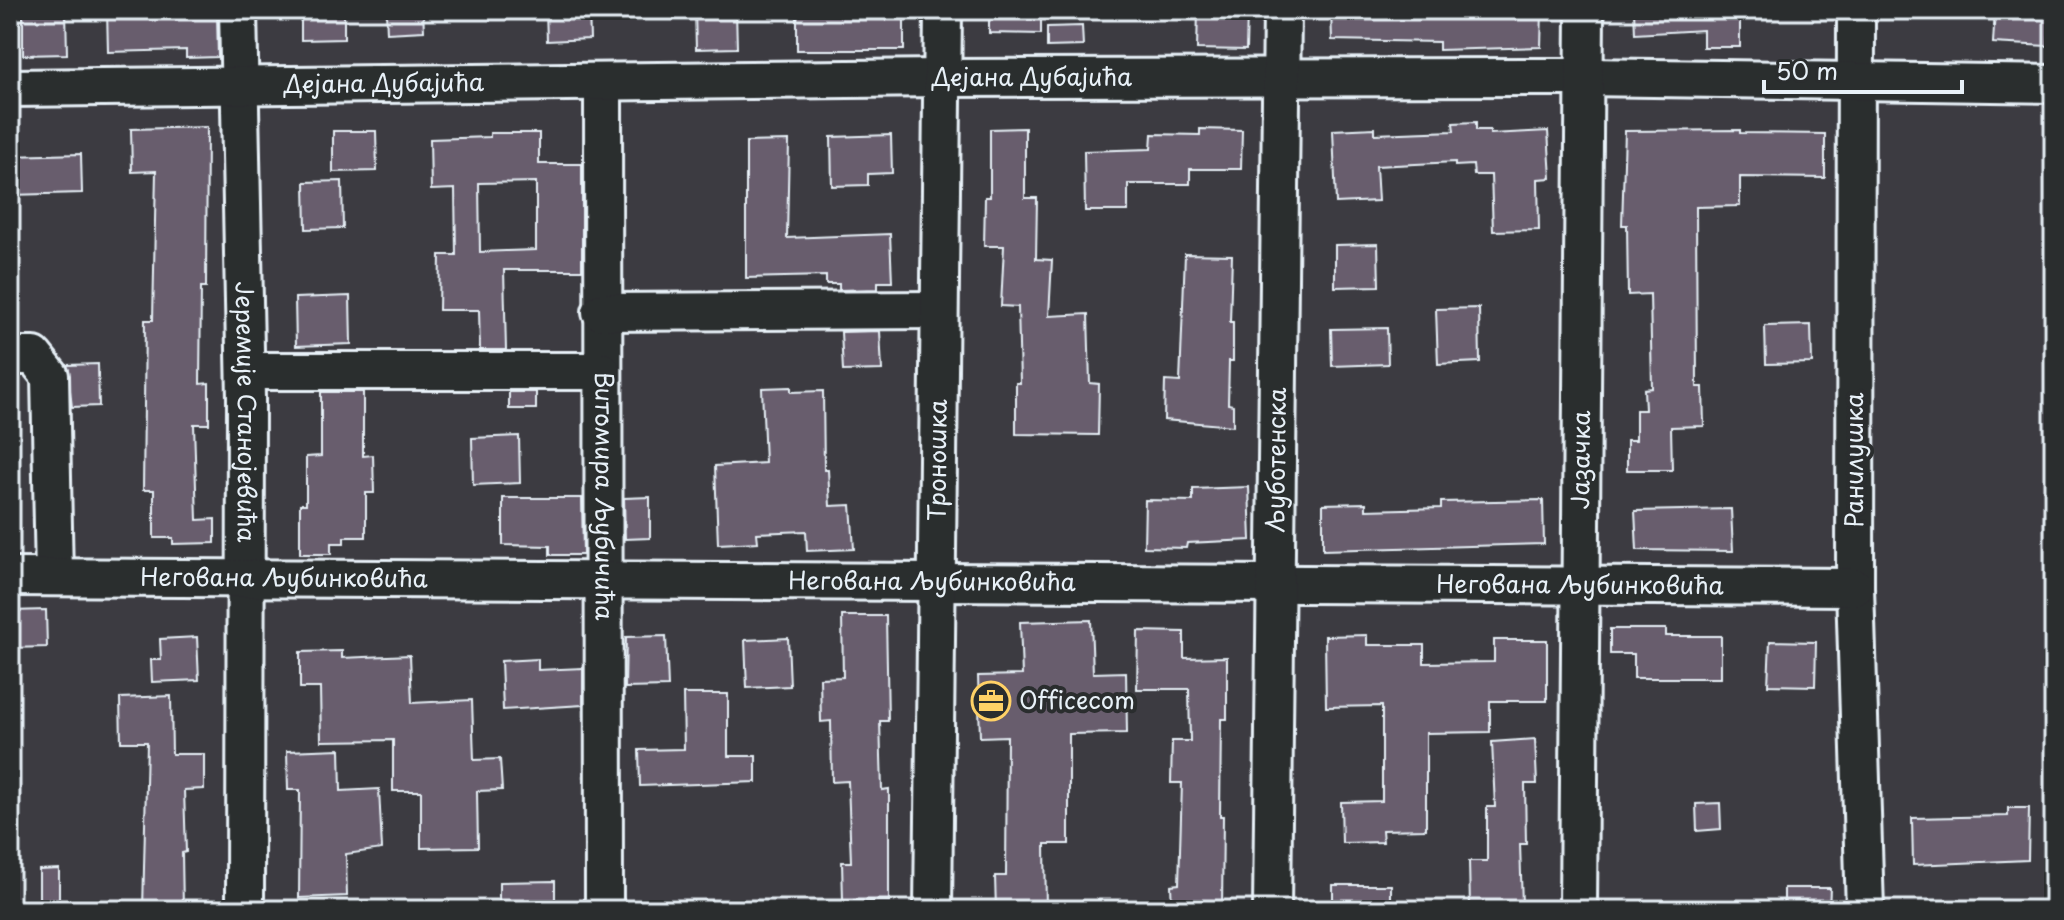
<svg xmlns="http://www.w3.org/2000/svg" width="2064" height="920" font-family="'Playpen Sans',sans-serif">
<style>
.building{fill:#675d6d;stroke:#e8f1f8;stroke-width:2;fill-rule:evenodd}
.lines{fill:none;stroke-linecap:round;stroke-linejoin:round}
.minor-casing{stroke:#e8f1f8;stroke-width:42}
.minor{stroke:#2a2d2e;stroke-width:36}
.labels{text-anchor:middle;stroke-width:8;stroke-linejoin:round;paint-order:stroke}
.street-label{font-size:24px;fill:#e8f1f8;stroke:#2a2d2e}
.poi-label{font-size:24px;fill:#e8f1f8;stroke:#2a2d2e;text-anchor:start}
</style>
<rect width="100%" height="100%" fill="#3c3b41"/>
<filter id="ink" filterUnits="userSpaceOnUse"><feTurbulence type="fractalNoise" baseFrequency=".0125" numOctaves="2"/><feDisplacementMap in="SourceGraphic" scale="16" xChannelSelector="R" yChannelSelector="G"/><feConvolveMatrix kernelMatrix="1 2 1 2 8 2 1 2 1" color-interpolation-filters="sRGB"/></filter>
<g filter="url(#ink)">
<!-- building -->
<path class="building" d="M23,10H66L67,54L23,55Z
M107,10H150V16L217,14L218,57L186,58V50L108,52Z
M301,10H344V39L301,40Z
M386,10H423L424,31L387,33Z
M546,10H589L590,39L547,41Z
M695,10H736L737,48L696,49Z
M797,10H904V50H797Z
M989,10H1041V34L989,33Z
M1198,10H1247L1246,50L1197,49Z
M1331,10H1542L1541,47L1439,50V42L1332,40Z
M1634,10H1740V47H1703V30L1635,34Z
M1995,10H2051L2048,46L1993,43Z
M1082,26L1083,46L1047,47V27Z
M1476,122V130H1490V134L1548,131L1551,178L1538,179L1539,230L1493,231L1491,175H1474L1473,165L1455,166V162L1376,166L1378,201L1336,203L1333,130L1375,128V134L1454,131L1453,123Z
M207,127L206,287H201L200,384L209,383V424H194L197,520L215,519V543L173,544V538H154V490H143L145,320H153L156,171L132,172L131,129Z
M1025,128V198H1037L1036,259L1052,260L1049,316L1088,314L1090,383L1099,384L1098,435L1016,434V383H1020L1018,307L1001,306L1004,246H984L985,197H990V129Z
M1200,129L1242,130L1241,169H1190V184H1128V211H1085L1084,151L1151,149L1152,134L1200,135Z
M1740,130V133L1825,134V178L1740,177V206L1696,207L1697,387H1703L1704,426L1671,427L1672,470H1627V440H1636V410H1645L1644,389L1652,388L1650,294L1628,295L1627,225H1622L1625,131Z
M333,131H376L377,171L333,172Z
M490,133H539V164H582V270H504L506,350H480L479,310H439L440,255H456L455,189L431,190L430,139L490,137ZM536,182V250L480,252L479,183Z
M891,135L892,173L868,174V185L832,186L831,137Z
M789,141L787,238L890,234L892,282H878V289L839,290V284H826V276L746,278V142Z
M81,154L82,193L10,195V156Z
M342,181L343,228L306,229L305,182Z
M1378,244L1379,286L1335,287V245Z
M1185,254L1232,255L1230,322H1233V361H1229L1228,404L1233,405V426L1164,420L1165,381L1180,382Z
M350,296L351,344L296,346L295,298Z
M1479,308L1480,362L1438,364L1436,309Z
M1811,325L1812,363L1766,364L1765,326Z
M1387,328L1388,364L1332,366L1331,329Z
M880,331L882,370L843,371L841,332Z
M98,364L99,406L72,407L67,365Z
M791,387V392L823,391L824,470H828L830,506L851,505L854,549L807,551L806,531L757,533L758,542L718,544L715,466L765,463L762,388Z
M321,392H363V456L373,455L374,493H366V537H344V543H331V554H300V504H306V457L321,456Z
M509,392H536V409H509Z
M519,436L520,483L473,485L472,438Z
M1249,487L1251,540L1187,543L1186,548L1144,547L1145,500L1193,501V489Z
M650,497V538L625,539L624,498Z
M503,498H582L583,555H550V546L503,545Z
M1543,500L1544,544L1323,550V504L1366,503V510L1441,508V502Z
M1731,509L1733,551L1637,550L1635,511Z
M46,610L47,647L10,648V611Z
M842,616H886L888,721H880L882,790L889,789V901H843L842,862H851L848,781L832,782L831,721L821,722L820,678L843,677Z
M1091,620L1093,673L1126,672L1127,733L1069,734V844H1045L1046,910H996L995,876H1006L1007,736L980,737L978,676L1022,675L1020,622Z
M1610,629H1666V636H1721V678H1634V654H1610Z
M1138,631L1184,632V658L1227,657V719H1221L1220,816H1223L1222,910H1172L1171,885L1179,884L1182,783H1171L1172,741H1190L1189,689H1137Z
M1367,635V645H1424V663L1494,662V640H1547V701H1490V732L1426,733V829L1382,830L1383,842L1342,843L1341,802L1382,801V706L1326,707L1325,636Z
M666,636L668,687L625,688L626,637Z
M197,637L199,680L152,682L151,660H161L160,639Z
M788,638L790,686L747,688L745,640Z
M1770,641L1816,642L1815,686L1768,685Z
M342,651V658L410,655L412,703L472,700L474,760L500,759L502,790L477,791L478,847L421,848V791H393V740L321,741L320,688H300V652Z
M538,659V670L583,668V705L503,710L501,661Z
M683,694H728V756H756V782L640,786L639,750L684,749Z
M171,696L172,754H204V789L184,790L186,852L182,853L183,910H143L147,742H121L120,698Z
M1535,739L1537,784H1525L1526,844H1520L1522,905L1470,907L1469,861H1487V807H1495L1492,742Z
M340,749L341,791L379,789L382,849L346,854L347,896L299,898L300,790H288L287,751Z
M1720,803L1721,829L1697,831L1696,804Z
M2008,808H2029L2028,860L1913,865L1912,818L2008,816Z
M59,869V906H39V870Z
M555,881V910H516V902H499V882Z
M1333,885H1391V910H1333Z
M1784,888H1830L1829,910H1784Z"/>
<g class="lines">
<!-- minor casing -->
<g class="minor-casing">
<g id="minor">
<path id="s1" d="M238,10L246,398L245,910"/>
<path d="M1856,10L1855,587L1865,910"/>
<path id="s2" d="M603,82L604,910"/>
<path id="s3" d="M10,88L943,78L1585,77L2054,84"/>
<path d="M601,312L939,310"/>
<path d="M10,356H34L50,376L54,577"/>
<path d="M246,371H602"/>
<path id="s4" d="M10,577L1855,587"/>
<path id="s5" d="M933,910L943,10"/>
<path id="s6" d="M1272,910L1282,10"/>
<path id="s7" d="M1578,910L1585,10"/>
</g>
</g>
<!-- minor -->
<use href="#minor" class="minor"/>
</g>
</g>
<!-- icons -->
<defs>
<g id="office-ring" transform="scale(2)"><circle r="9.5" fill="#2a2d2e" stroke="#ffd166" stroke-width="1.5"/><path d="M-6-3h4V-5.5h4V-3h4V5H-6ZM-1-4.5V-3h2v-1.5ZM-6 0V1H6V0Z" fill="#ffd166"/></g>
</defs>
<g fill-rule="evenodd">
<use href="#office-ring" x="991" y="701"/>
</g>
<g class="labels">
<!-- street labels -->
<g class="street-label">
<text dy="8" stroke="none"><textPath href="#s3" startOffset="1022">Дејана Дубајића</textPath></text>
<text dy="8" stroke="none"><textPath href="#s3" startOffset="374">Дејана Дубајића</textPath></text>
<text dy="8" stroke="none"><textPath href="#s1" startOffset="402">Јеремије Станојевића</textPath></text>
<text dy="8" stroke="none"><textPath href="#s5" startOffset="450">Троношка</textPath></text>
<text dy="8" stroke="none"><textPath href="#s6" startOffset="450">Љуботенска</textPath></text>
<text dy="8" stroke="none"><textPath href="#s7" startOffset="450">Јазачка</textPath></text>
<text transform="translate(1855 460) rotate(-90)" y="8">Ранилушка</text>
<text dy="8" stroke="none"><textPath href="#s2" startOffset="414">Витомира Љубичића</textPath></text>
<text dy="8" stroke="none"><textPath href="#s4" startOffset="274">Негована Љубинковића</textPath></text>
<text dy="8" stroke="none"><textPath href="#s4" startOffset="922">Негована Љубинковића</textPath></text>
<text dy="8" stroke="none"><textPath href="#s4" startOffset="1570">Негована Љубинковића</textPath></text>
</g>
<!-- poi labels -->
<g class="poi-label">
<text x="1019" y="709">Officecom</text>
</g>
</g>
<!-- margin -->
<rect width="2064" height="920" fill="none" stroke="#2a2d2e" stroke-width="40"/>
<rect x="20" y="20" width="2024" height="880" fill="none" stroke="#e8f1f8" stroke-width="3" filter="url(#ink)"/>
<!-- scale -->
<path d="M1764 80v12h198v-12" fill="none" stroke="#e8f1f8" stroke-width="4"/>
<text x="1776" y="80" font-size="24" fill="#e8f1f8" stroke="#2a2d2e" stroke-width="6" paint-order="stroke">50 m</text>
</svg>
